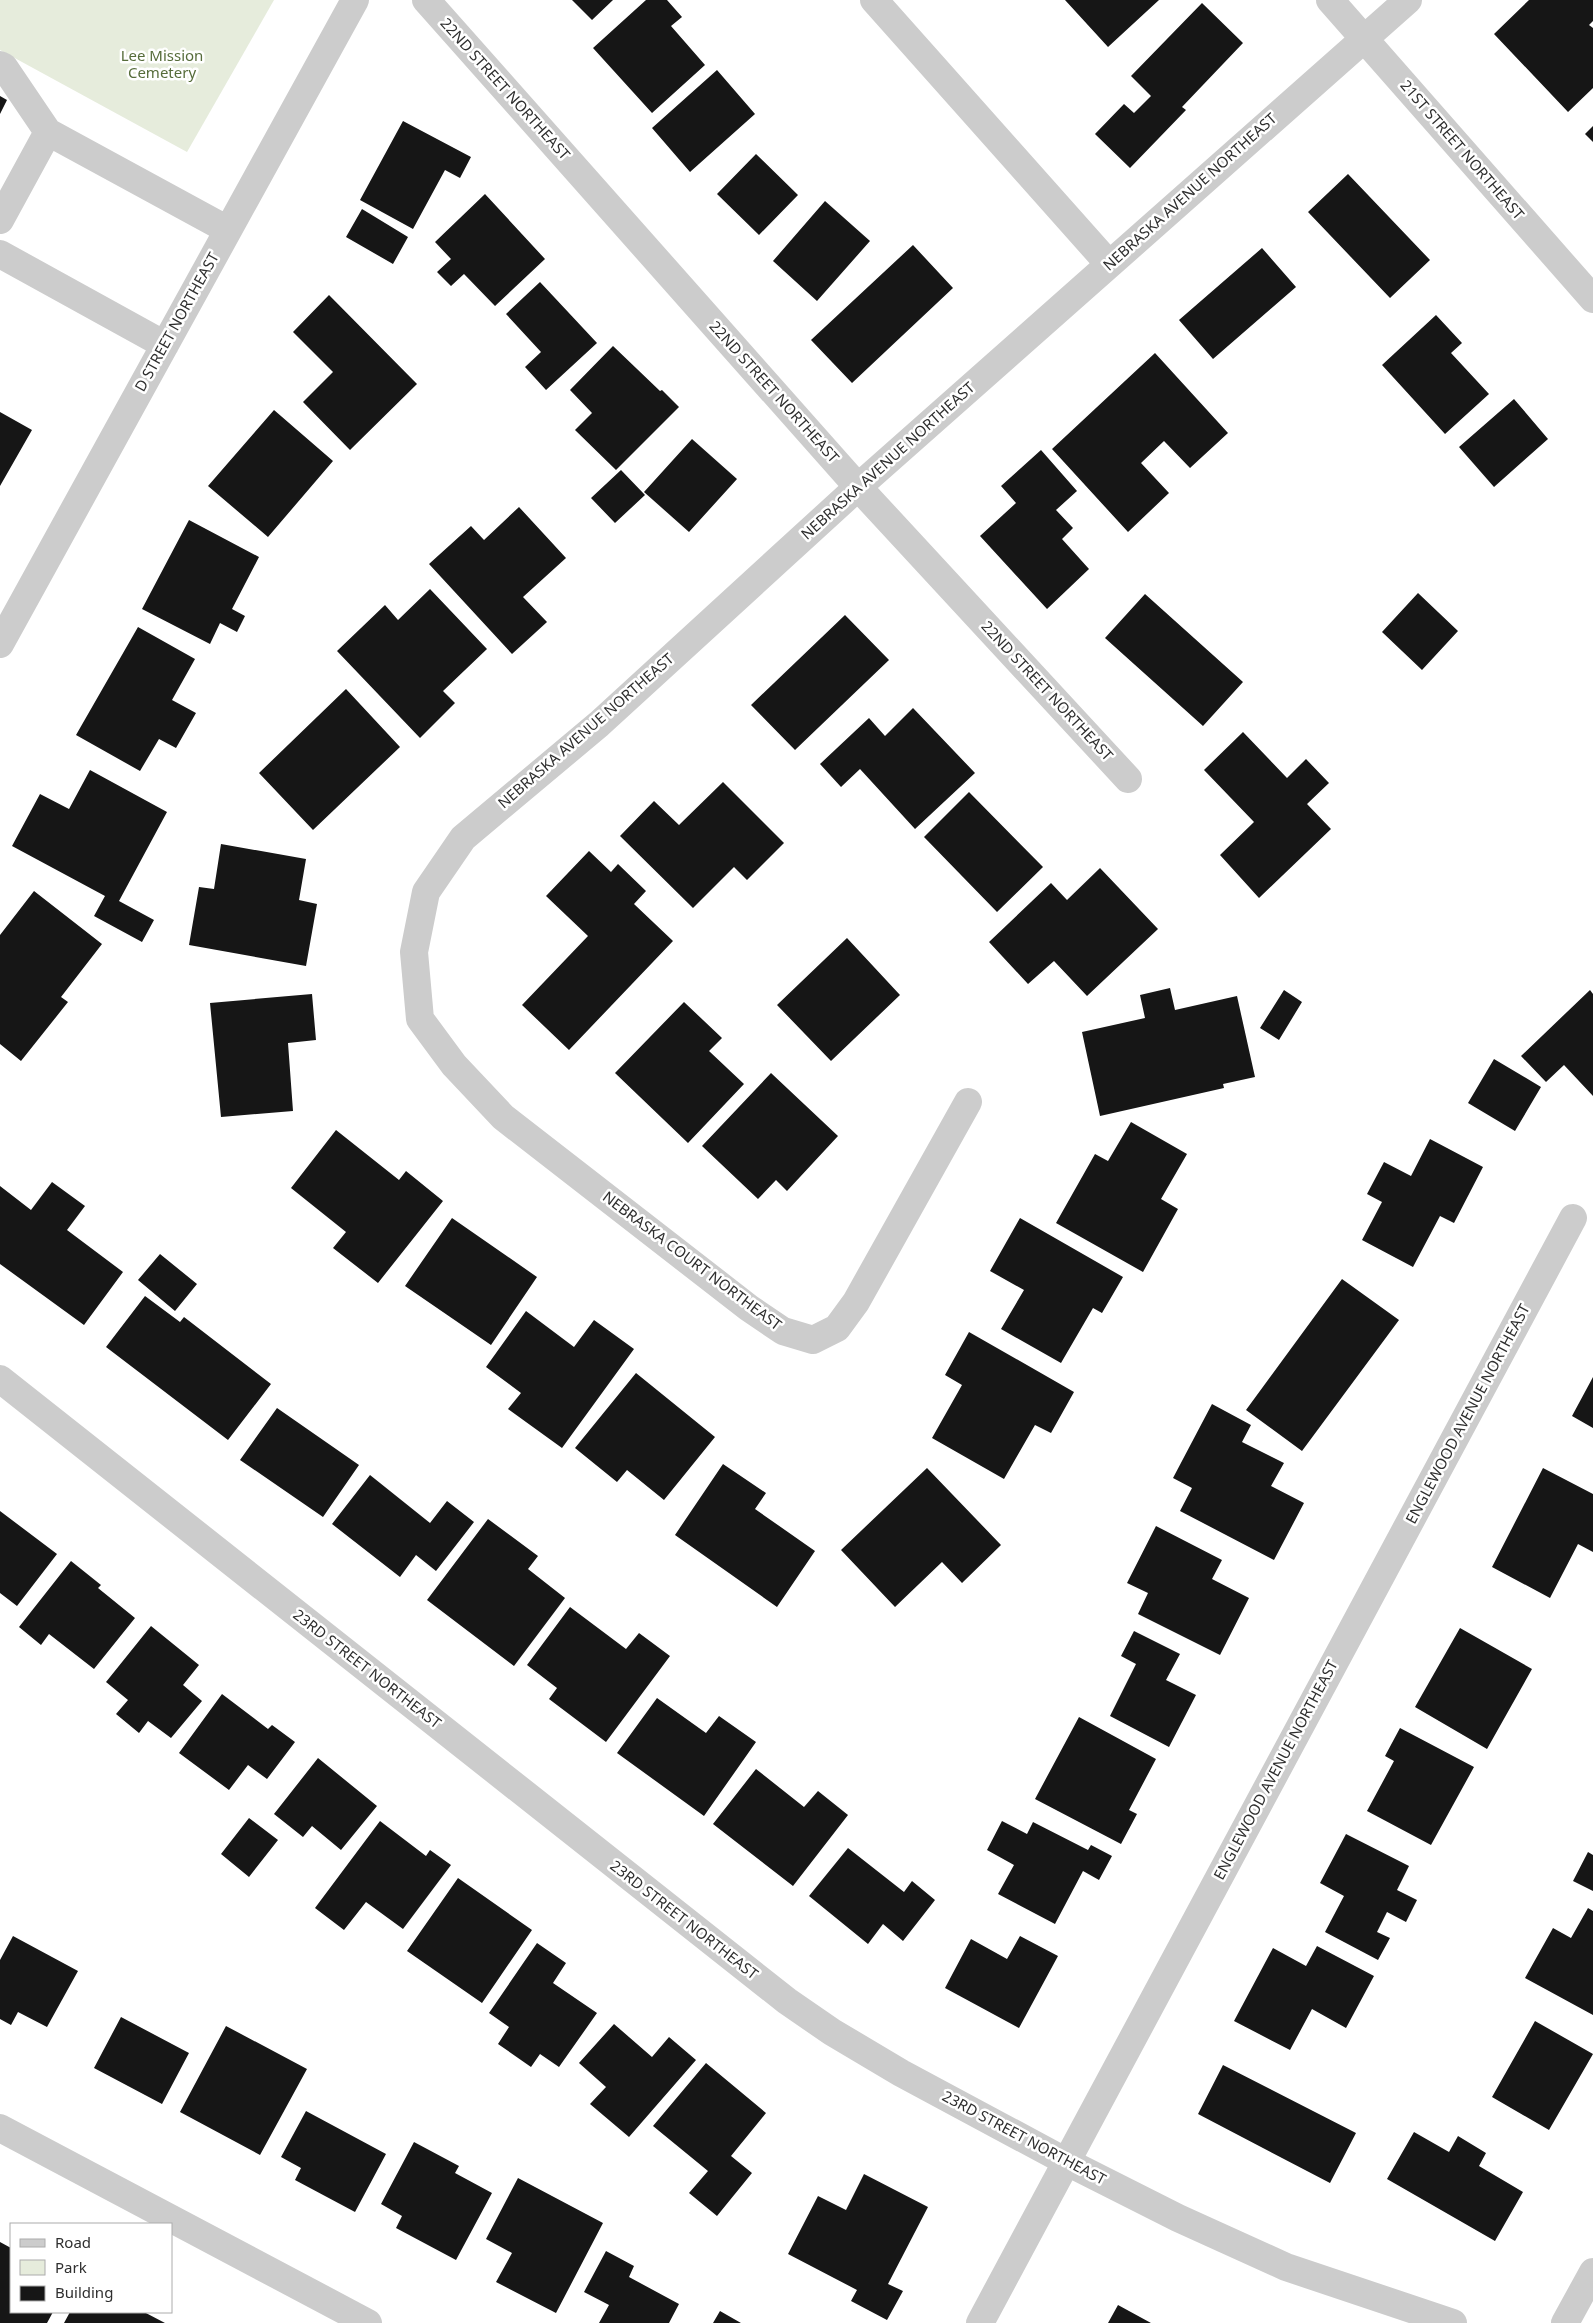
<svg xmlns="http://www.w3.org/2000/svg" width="1593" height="2323" font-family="'Noto Sans',sans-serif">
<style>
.green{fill:#e6ecdc}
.building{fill:#161616}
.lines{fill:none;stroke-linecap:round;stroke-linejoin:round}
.minor{stroke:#ccc;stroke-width:28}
.labels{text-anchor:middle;stroke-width:5;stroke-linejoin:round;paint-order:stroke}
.park-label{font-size:15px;fill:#566c3a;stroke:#fff}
.street-label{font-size:15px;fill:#2f2f2f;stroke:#fff}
</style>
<rect width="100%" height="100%" fill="#fff"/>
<!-- green -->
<path class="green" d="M0,0H274L187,152L0,50Z"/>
<!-- building -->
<path class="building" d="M572,0H613L592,20Z
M646,0H667L682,17L671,26L705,65L652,113L593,48Z
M1065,0H1159L1108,47Z
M1529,0H1593V21L1589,25L1593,28V88L1568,112L1494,34Z
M1202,3L1243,43L1182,107L1186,110L1130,168L1095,134L1124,104L1134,113L1151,96L1131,76Z
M717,70L755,114L690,172L652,128Z
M0,96L7,100L0,114Z
M403,121L471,157L460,178L445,170L413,229L360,200Z
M1593,126V142L1585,134Z
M756,154L798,195L759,235L717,194Z
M1348,174L1430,260L1390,298L1308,212Z
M485,194L545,259L495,306L464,274L451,286L437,272L451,259L435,242Z
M825,201L870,241L817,301L773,261Z
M362,209L408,237L393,264L346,237Z
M913,245L953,288L852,383L811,340Z
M1262,248L1296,287L1213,359L1179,320Z
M540,282L597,343L546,390L525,367L541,352L506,314Z
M329,295L417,384L350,450L303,402L333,372L293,332Z
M1436,315L1462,343L1451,353L1489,394L1445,434L1382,365Z
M613,346L660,391L662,390L679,407L616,470L575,430L592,413L570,390Z
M1155,353L1228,433L1190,468L1164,441L1141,463L1169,493L1128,532L1052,449Z
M1514,399L1548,439L1494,487L1459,447Z
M274,410L333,461L268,537L208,486Z
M0,412L32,430L0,486Z
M692,439L737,479L689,532L644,492Z
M1041,450L1077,491L1056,510L1073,528L1062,539L1089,569L1047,609L980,536L1016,503L1001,486Z
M621,470L645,495L615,523L591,498Z
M519,507L566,558L523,597L547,622L512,654L429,564L471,526L484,540Z
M189,520L259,557L232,609L245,616L237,632L220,623L210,644L142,609Z
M430,589L487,649L443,691L455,703L420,738L337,651L385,605L398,620Z
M1418,593L1458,631L1422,670L1382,632Z
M1145,594L1243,682L1203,726L1105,638Z
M845,615L889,660L795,750L751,705Z
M138,627L195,659L172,700L196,713L176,748L159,739L140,771L76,735Z
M346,689L400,747L313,830L259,773Z
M913,708L975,773L915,829L860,769L841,787L820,764L869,718L885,736Z
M1243,732L1287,778L1306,759L1329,783L1307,804L1331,829L1259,898L1220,855L1254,822L1204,770Z
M90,770L167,812L119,901L154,920L142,942L94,916L105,896L12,846L40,794L69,809Z
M723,782L784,843L747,880L734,867L693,908L620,836L654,801L679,825Z
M969,792L1043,867L997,912L924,837Z
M221,844L306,859L299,900L317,904L306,966L189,945L199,887L214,889Z
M589,851L611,872L618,864L646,891L634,904L673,941L569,1050L522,1005L588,936L546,896Z
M1100,868L1158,929L1087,996L1054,961L1028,984L989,942L1051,883L1067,900Z
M34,891L102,944L61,997L68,1002L21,1061L0,1044V935Z
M847,938L900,995L831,1061L777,1005Z
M1170,988L1175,1010L1237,996L1255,1077L1223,1084L1224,1088L1100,1116L1082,1032L1145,1018L1140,995Z
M1284,990L1302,1002L1279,1040L1260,1028Z
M1590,990L1593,994V1096L1564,1065L1546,1082L1521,1056Z
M312,994L316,1040L288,1043L293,1111L221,1117L210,1003Z
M684,1002L722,1038L709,1051L744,1084L688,1143L615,1073Z
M1494,1059L1541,1087L1515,1131L1468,1103Z
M771,1073L838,1136L787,1191L776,1180L758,1199L702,1146Z
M1131,1122L1187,1154L1161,1199L1178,1209L1143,1272L1056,1223L1095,1154L1108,1161Z
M336,1130L399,1180L406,1171L443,1201L378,1283L333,1248L346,1232L291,1188Z
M1430,1139L1483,1167L1454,1223L1440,1216L1413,1267L1362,1240L1382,1202L1367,1194L1384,1162L1411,1176Z
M52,1182L85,1206L67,1230L123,1272L84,1325L0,1264V1186L31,1210Z
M452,1218L537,1277L491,1345L405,1286Z
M1020,1218L1123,1277L1102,1313L1093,1308L1061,1363L1001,1329L1024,1290L990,1271Z
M160,1254L197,1284L175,1311L138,1280Z
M1342,1279L1399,1320L1302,1451L1246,1410Z
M145,1296L180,1322L184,1317L271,1384L228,1440L106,1347Z
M526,1311L574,1347L594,1320L634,1349L562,1448L508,1409L521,1393L486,1367Z
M969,1332L1074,1392L1051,1433L1035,1425L1004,1479L932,1438L962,1385L945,1375Z
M636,1373L715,1437L664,1500L627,1470L617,1482L575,1448Z
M1593,1377V1428L1572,1416Z
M1212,1404L1251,1425L1242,1442L1284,1463L1271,1486L1304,1503L1274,1560L1180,1511L1192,1488L1173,1478Z
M277,1408L359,1465L323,1517L240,1460Z
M723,1464L766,1493L755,1509L815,1551L777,1607L675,1535Z
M927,1468L1001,1545L962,1583L942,1562L895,1607L841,1550Z
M1543,1468L1593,1494V1552L1578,1544L1550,1598L1492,1567Z
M370,1475L430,1523L447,1501L474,1522L436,1571L416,1555L400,1577L332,1524Z
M0,1511L57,1554L17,1606L0,1593Z
M488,1519L538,1556L528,1569L565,1598L514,1666L427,1600Z
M1156,1526L1222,1560L1212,1579L1249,1598L1220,1655L1138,1614L1148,1593L1127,1583Z
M71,1561L101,1585L98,1588L135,1618L94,1669L49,1634L41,1645L19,1627Z
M570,1607L626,1649L639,1633L670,1656L606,1742L549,1699L557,1688L527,1665Z
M151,1626L199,1665L183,1685L202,1701L171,1738L148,1721L139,1733L116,1714L128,1700L106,1682Z
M1460,1628L1532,1669L1487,1749L1415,1707Z
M1134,1631L1180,1654L1166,1680L1196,1695L1169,1747L1110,1716L1136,1664L1121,1656Z
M222,1694L268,1729L272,1725L295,1742L267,1779L248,1765L229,1790L179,1753Z
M657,1698L706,1733L719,1716L756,1742L704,1816L617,1753Z
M1079,1717L1156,1759L1129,1810L1137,1814L1121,1844L1035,1799Z
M1400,1728L1474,1767L1431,1845L1367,1811L1394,1761L1385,1756Z
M318,1758L377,1806L341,1850L312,1826L303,1837L274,1814Z
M756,1769L804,1807L818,1791L848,1815L793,1886L713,1824Z
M249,1818L278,1840L249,1877L221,1854Z
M380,1821L426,1856L430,1850L451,1865L403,1929L366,1902L344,1930L315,1908Z
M1002,1821L1027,1834L1033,1822L1088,1850L1091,1845L1112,1856L1099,1880L1083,1871L1055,1924L998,1894L1014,1865L987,1850Z
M1346,1834L1409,1866L1397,1890L1417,1900L1406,1922L1387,1912L1377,1932L1390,1938L1378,1960L1325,1932L1344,1896L1320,1883Z
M848,1848L904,1892L912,1881L935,1900L903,1941L883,1924L868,1944L809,1896Z
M1588,1852L1593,1855V1891L1573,1881Z
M458,1878L532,1930L482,2003L407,1951Z
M1588,1908L1593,1911V2015L1525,1978L1553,1928L1571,1938Z
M13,1936L78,1971L47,2027L18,2012L11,2025L0,2019V1960Z
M1020,1936L1058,1956L1019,2028L945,1988L971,1939L1007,1959Z
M537,1943L566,1963L553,1983L597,2013L559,2067L540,2054L531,2067L498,2044L509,2027L489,2013Z
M1317,1946L1374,1976L1346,2028L1312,2009L1290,2050L1234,2021L1273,1948L1306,1966Z
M121,2017L189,2053L162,2104L94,2068Z
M1535,2021L1593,2054L1549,2130L1492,2097Z
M614,2024L652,2057L669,2037L696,2060L629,2137L590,2104L606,2087L579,2063Z
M226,2026L307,2069L260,2155L180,2112Z
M706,2063L766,2113L731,2156L752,2173L717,2216L689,2193L708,2171L653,2126Z
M1223,2065L1356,2133L1330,2183L1198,2114Z
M306,2111L386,2154L355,2212L295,2180L301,2168L281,2157Z
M1414,2132L1449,2152L1458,2136L1486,2153L1479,2166L1523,2192L1495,2241L1387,2179Z
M414,2142L459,2166L455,2173L492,2193L456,2260L396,2228L402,2216L381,2204Z
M864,2174L928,2207L888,2284L903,2291L887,2320L851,2301L857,2290L788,2254L818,2196L846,2210Z
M518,2178L603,2223L556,2313L496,2282L512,2253L486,2239Z
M0,2242L11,2248V2312H53L47,2323H0Z
M606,2251L634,2266L629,2277L679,2304L669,2323H599L609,2305L584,2292Z
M1118,2305L1151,2323H1108Z
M720,2311L741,2323H713Z
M70,2312H144L165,2323H64Z"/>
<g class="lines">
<!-- minor -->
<path class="minor" d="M426,0L858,487L1128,779
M874,0L1109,264
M1330,0L1593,299
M0,65L4,67L48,132
M0,220L48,132L228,230
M0,254L165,345
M0,644L355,0
M968,1102L856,1302L837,1328L813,1340L783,1331L749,1308L503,1117L454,1065L420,1019L414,952L426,892L463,838L599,724L858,487L1408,0
M0,1379L787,2001L832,2032L901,2073L1065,2161L1178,2218L1286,2267L1453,2323
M0,2128L368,2323
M980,2323L1573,1218
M1565,2323L1593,2272"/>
</g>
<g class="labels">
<!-- park labels -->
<g class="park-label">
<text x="162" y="61">Lee Mission<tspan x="162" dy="17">Cemetery</tspan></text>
</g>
<!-- street labels -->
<g class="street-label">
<text transform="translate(505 89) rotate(48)" y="5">22ND STREET NORTHEAST</text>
<text transform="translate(1462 150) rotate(49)" y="5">21ST STREET NORTHEAST</text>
<text transform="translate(1190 192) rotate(-42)" y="5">NEBRASKA AVENUE NORTHEAST</text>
<text transform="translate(177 322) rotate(-61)" y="5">D STREET NORTHEAST</text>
<text transform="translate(774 392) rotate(48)" y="5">22ND STREET NORTHEAST</text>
<text transform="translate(888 461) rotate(-42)" y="5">NEBRASKA AVENUE NORTHEAST</text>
<text transform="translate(1047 691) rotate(47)" y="5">22ND STREET NORTHEAST</text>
<text transform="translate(586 731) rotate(-41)" y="5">NEBRASKA AVENUE NORTHEAST</text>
<text transform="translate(692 1261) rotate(37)" y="5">NEBRASKA COURT NORTHEAST</text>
<text transform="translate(1468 1414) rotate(-62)" y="5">ENGLEWOOD AVENUE NORTHEAST</text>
<text transform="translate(367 1669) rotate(38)" y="5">23RD STREET NORTHEAST</text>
<text transform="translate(1276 1770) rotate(-62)" y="5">ENGLEWOOD AVENUE NORTHEAST</text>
<text transform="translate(684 1920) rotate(38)" y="5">23RD STREET NORTHEAST</text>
<text transform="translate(1024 2138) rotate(28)" y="5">23RD STREET NORTHEAST</text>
</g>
</g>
<!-- legend -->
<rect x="10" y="2223" width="162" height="90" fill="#ffffff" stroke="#acacac"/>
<rect x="20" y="2239" width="25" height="8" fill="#cccccc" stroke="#acacac"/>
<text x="55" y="2248" font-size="15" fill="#2f2f2f">Road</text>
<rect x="20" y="2260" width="25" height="15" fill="#e6ecdc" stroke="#acacac"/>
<text x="55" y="2273" font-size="15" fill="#2f2f2f">Park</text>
<rect x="20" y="2286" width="25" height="15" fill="#161616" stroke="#acacac"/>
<text x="55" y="2298" font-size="15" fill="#2f2f2f">Building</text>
</svg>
